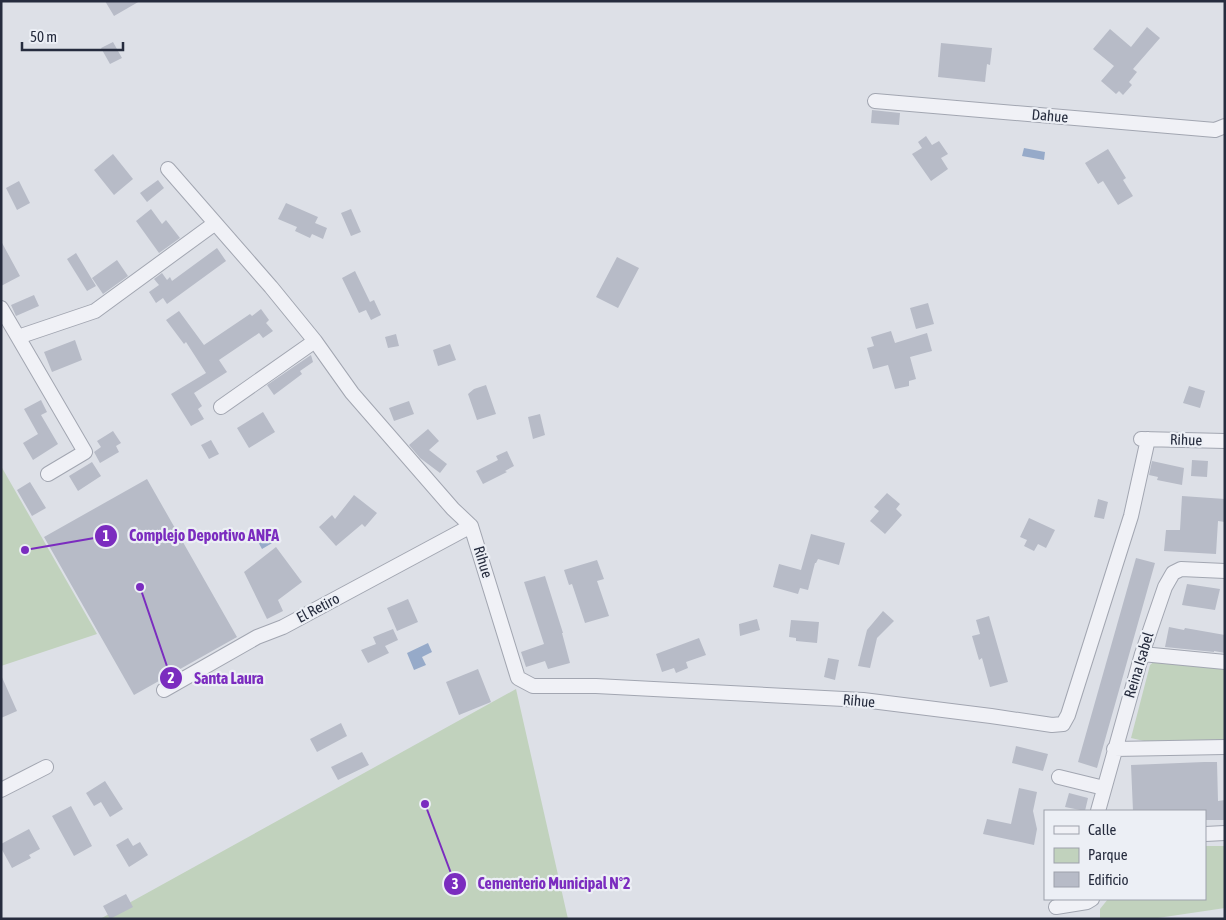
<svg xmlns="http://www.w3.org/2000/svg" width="1226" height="920" font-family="'Asap Condensed',sans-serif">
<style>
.green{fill:#c1d2bd}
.water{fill:#96aac9}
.building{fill:#b7bbc7}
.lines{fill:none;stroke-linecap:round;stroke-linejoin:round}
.minor-casing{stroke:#a2a6b1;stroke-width:16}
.minor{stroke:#f0f1f6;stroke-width:14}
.labels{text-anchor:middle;stroke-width:4.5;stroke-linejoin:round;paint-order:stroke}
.street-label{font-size:15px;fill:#262c3e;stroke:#eceff5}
.leader{fill:none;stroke:#7b2cbf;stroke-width:2}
.callout-dot{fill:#7b2cbf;stroke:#eceff5;stroke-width:2}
.mark-label{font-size:15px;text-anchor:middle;font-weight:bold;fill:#fff}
.callout-label{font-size:16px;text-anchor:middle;font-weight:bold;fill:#7b2cbf;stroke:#eceff5;stroke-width:4.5;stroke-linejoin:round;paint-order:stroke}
</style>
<rect width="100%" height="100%" fill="#dde0e7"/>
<!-- green -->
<path class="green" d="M1,466L97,634L1,666Z
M1156,660L1225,665V740L1144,741L1131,738L1150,665Z
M516,689L568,919H100Z
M1205,846H1225V908L1151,919H1100V909L1108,899H1205Z"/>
<!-- water -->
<path class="water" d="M1024,148L1045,152L1044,160L1022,156Z
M274,531L279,539L262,549L257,540Z
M428,643L432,652L422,657L426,665L414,670L407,653Z"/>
<!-- building -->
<path class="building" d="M105,1H140L114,16Z
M1147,27L1160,38L1133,69L1137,72L1129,82L1132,85L1123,95L1119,91L1116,94L1101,81L1114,66L1093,49L1110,29L1131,47Z
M113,42L122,58L110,64L101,48Z
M941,43L992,48L990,65L987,64L985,82L938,77Z
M872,110L900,113L899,125L871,123Z
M926,136L932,145L939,141L948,154L941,158L948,169L931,181L912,154L922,148L918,142Z
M1108,149L1126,178L1123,180L1133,196L1118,205L1103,181L1098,184L1085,163Z
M113,154L133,179L114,195L94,170Z
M158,180L164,188L147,202L140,193Z
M19,181L30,203L17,210L6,188Z
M286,203L318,217L315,223L327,228L323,239L312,234L310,238L295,231L297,227L278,219Z
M151,209L162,224L166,220L180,238L159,253L136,221Z
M351,209L361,232L351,236L341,213Z
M1,241L20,276L1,286Z
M217,248L226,261L167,304L163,298L156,303L149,292L159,285L154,279L162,273L167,280L170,277L172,281Z
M76,253L96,286L87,291L67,259Z
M617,257L639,268L618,308L596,297Z
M117,260L128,276L103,294L92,278Z
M355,271L370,302L374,300L381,315L371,320L366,310L359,313L342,278Z
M34,295L39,306L16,316L11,305Z
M928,303L934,324L916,329L910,308Z
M261,309L269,320L266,323L273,331L263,338L259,333L219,360L227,372L194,393L202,406L198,409L204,419L191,426L171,394L206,373L186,342L184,344L166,320L179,311L204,345L250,314L252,316Z
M891,331L895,343L927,333L932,351L910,357L916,379L909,381V386L895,389L888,365L873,369L867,348L874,346L871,337Z
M396,334L399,346L388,348L385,337Z
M75,340L82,360L52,372L44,352Z
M450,344L456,360L438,366L433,350Z
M311,355L313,362L300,371L302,374L274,395L267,385Z
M486,385L496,414L477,420L468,394L474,389Z
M1189,386L1205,391L1200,408L1183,403Z
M41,400L47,412L41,415L58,444L33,460L23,443L38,434L24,409Z
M409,401L414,414L394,421L389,408Z
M263,412L275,432L249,448L237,428Z
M540,414L545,435L533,439L528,417Z
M428,429L439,441L429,450L447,464L440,473L420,458L409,445Z
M113,431L121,443L116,446L119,452L100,463L94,452L101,447L97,441Z
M211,440L219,454L209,459L201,445Z
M507,451L514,466L505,471L507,472L483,484L476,471L498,460L496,456Z
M1192,460L1208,461L1207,477L1191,476Z
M1152,461L1184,468L1182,485L1157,480L1158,477L1149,475Z
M92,462L101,476L78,491L69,476Z
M147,479L237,637L134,695L44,537Z
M30,482L46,508L32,516L17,490Z
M887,493L900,504L896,509L902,515L885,534L870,521L879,511L874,507Z
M354,495L377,513L365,527L362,524L336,546L319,527L332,515L335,519Z
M1182,496L1225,499V522L1218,521L1216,554L1164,551L1166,530H1180Z
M1098,499L1108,502L1104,519L1094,517Z
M1029,518L1055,530L1046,548L1038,544L1034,551L1024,546L1027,540L1020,537Z
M811,534L845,543L839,565L818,559L816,563H815L808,590L800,588L798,594L773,587L779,564L801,570Z
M276,547L302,582L278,600L283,611L267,619L244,572Z
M1136,558L1155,563L1097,768L1078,762Z
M597,560L604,579L597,581L609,616L585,623L572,584L569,585L564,570Z
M545,576L563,633H562L570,663L548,669L545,661L526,667L521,652L544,644L524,582Z
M1187,584L1220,589L1215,610L1182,605Z
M408,599L418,622L397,631L387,608Z
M883,611L894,621L877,638L870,668L858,666L867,630Z
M989,616L1008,682L990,687L982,658L979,660L972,636L980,634L976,620Z
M757,619L760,630L740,636L739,624Z
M791,620L819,622L817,643L796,641V638L789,637Z
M1169,627L1184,630L1185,628L1225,635V653L1214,651V652L1165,647Z
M393,629L398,640L385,646L389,653L368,663L361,650L376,644L373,637Z
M699,638L706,655L686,662L688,668L676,673L674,668L662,672L656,654Z
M828,658L839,660L835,680L824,677Z
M478,669L491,702L459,715L446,682Z
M1,675L17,711L1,718Z
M341,723L347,736L317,752L310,739Z
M1016,746L1048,754L1043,771L1012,763Z
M362,752L369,765L338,780L331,767Z
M1204,762H1217L1218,801L1225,800V820H1205V811H1133L1131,765Z
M105,781L123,809L110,817L101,802L94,806L86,793Z
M1019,788L1037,792L1033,811L1037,829L1034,845L983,834L987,819L1011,824Z
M1069,793L1088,798L1085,811L1065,807Z
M71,806L92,846L74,856L52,816Z
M29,829L40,849L29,855L31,858L12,868L1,848V844Z
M128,838L133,846L140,842L148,855L129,867L116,845Z
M126,894L133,907L110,919L103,906Z"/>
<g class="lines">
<!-- minor casing -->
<g class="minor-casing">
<path id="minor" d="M875,101L1215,130L1225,126
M168,169L271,287L315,341L352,393L453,509L471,526L518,678L533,686H596L863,700L991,716L1052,725L1063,724L1068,715L1131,516L1148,439
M1,308L18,337L95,311L214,224
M18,337L85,452L48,474
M221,407L315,341
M1141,439L1225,441
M1142,654L1225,662
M164,690L257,637L283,627L471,526
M1114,749L1225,747
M1059,777L1104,788
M1,790L46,767
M1098,811L1142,654L1165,587L1173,573L1181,569L1225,571
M1205,834L1225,833
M1056,907L1087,902L1092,899"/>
</g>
<!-- minor -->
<use href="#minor" class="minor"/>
</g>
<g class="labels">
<!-- street labels -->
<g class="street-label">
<text transform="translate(1050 116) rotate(5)" y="5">Dahue</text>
<text transform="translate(1186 440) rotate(2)" y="5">Rihue</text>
<text transform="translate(483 562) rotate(73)" y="5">Rihue</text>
<text transform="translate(318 608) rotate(-28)" y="5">El Retiro</text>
<text transform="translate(1139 665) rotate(-73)" y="5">Reina Isabel</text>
<text transform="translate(859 701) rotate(5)" y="5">Rihue</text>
</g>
</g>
<!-- callouts -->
<path class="leader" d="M25 550L106 536M140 587L171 678M425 804L455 884"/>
<g class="callout-dot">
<circle cx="25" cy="550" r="5"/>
<circle cx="140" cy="587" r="5"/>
<circle cx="425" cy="804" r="5"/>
<circle cx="106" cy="536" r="12"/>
<circle cx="171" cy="678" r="12"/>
<circle cx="455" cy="884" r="12"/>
</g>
<g class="mark-label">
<text x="106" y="541">1</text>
<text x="171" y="683">2</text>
<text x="455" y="889">3</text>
</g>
<g class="callout-label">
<text x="204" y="541">Complejo Deportivo ANFA</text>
<text x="229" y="684">Santa Laura</text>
<text x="554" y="889">Cementerio Municipal N°2</text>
</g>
<!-- border -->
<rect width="1226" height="920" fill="none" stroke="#262c3e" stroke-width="5"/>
<!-- legend -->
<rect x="1044" y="810" width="162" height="90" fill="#eceff5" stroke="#9da1ac"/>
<rect x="1054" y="826" width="25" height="8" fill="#f0f1f6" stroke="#9da1ac"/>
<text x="1088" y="835" font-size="15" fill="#262c3e">Calle</text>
<rect x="1054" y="848" width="25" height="15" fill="#c1d2bd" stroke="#9da1ac"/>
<text x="1088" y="860" font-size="15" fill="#262c3e">Parque</text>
<rect x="1054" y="872" width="25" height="15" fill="#b7bbc7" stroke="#9da1ac"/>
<text x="1088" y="885" font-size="15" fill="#262c3e">Edificio</text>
<!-- scale -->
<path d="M22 42v8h101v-8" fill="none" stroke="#262c3e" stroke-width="2.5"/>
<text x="30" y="42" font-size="15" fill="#262c3e" stroke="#eceff5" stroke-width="4" paint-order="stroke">50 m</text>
</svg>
